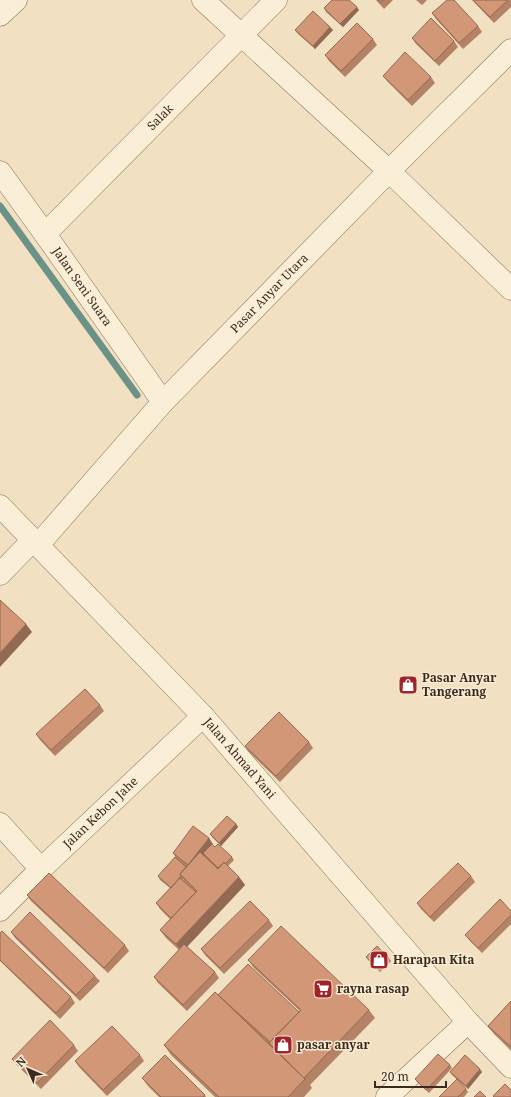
<svg xmlns="http://www.w3.org/2000/svg" width="511" height="1097" font-family="'Noto Serif',serif">
<style>
.lines{fill:none;stroke-linecap:round;stroke-linejoin:round}
.stream{stroke:#6b9286;stroke-width:7}
.minor-casing{stroke:#8c7158;stroke-width:23}
.tertiary-casing{stroke:#8c7158;stroke-width:23}
.minor{stroke:#fbeed6;stroke-width:22}
.tertiary{stroke:#fbeed6;stroke-width:22}
.wall{fill:#b48265;fill-rule:evenodd}
.shaded-wall{fill:#926a53}
.building{fill:#d19776;stroke:#926a53}
.labels{text-anchor:middle;stroke-width:3;stroke-linejoin:round;paint-order:stroke}
.street-label{font-size:12px;fill:#3b2a1d;stroke:#f8ebd3}
.poi-label{font-size:12px;font-weight:bold;fill:#3b2a1d;stroke:#f8ebd3;text-anchor:start}
</style>
<rect width="100%" height="100%" fill="#f1e1c2"/>
<g class="lines">
<!-- stream -->
<path class="stream" d="M0,206L137,395"/>
<!-- minor casing -->
<g class="minor-casing">
<g id="minor">
<path d="M203,0L389,171L511,289"/>
<path d="M0,15L16,0"/>
<path id="s1" d="M0,172L45,234L163,402"/>
<path id="s2" d="M45,234L276,0"/>
<path id="s3" d="M38,545L163,402L389,171L511,50"/>
<path d="M0,574L33,540"/>
<path d="M0,824L41,869"/>
<path id="s4" d="M0,910L41,869L203,716"/>
</g>
</g>
<!-- tertiary casing -->
<g class="tertiary-casing">
<g id="tertiary">
<path id="s5" d="M0,506L203,716L468,1022L511,1067"/>
<path d="M387,1097L468,1022"/>
</g>
</g>
<!-- minor -->
<use href="#minor" class="minor"/>
<!-- tertiary -->
<use href="#tertiary" class="tertiary"/>
</g>
<!-- wall -->
<path class="wall" d="M376,0H393L384,9Z
M416,0H427L422,5Z
M472,0H511V7L494,23Z
M324,8L359,10L343,27L326,12Z
M432,13L478,26L482,32L463,49L436,19Z
M330,27L333,30L315,49L297,33L295,30Z
M412,38L454,41L458,47L439,66L416,44Z
M373,39L377,45L345,77L329,61L325,55Z
M383,76L431,77L435,83L412,106L387,81Z
M100,705L104,711L55,756L40,740L36,734Z
M309,742L313,748L280,782L249,752L245,746Z
M236,824L238,827L221,846L212,837L210,834Z
M213,844L212,845L215,847L232,857L234,860L228,866L239,877L245,885L187,947L215,972L219,978L187,1011L158,983L154,977L179,950L166,938L160,930L170,919L160,909L156,903L170,888L160,880L158,876L176,858L173,853ZM183,879L185,882L196,892L183,880Z
M471,876L475,882L434,922L421,909L417,903Z
M27,895L125,945L129,951L108,973L31,901Z
M511,911V924L482,953L469,940L465,935Z
M269,920L273,926L224,974L205,955L201,949Z
M11,932L95,976L100,981L80,1001L15,938Z
M0,933L71,997L75,1003L60,1019L0,961Z
M366,957L389,958L391,961L380,972Z
M248,960L369,1010L375,1018L310,1085L312,1088L304,1097H215L171,1055L164,1045L219,996L299,1012L300,1011L254,968Z
M511,1001V1050L494,1034L488,1026Z
M74,1045L78,1051L41,1089L16,1064L12,1059Z
M140,1055L144,1061L107,1096L79,1067L75,1061Z
M450,1065L452,1068L429,1093L417,1082L415,1079Z
M450,1072H482L468,1089L452,1075Z
M142,1078L205,1095L206,1097H159L148,1086Z
M466,1089L468,1092L464,1097H439Z"/>
<!-- shaded-wall -->
<path class="shaded-wall" d="M357,7L359,10L343,27L340,24Z
M330,27L333,30L315,49L313,46Z
M26,624L32,632L0,667V653Z
M236,824L238,827L221,846L219,843Z
M209,838L213,844L204,855L203,853L204,855L192,871L188,865Z
M239,877L245,885L182,952L176,944Z
M480,1069L482,1072L468,1089L466,1086Z"/>
<!-- building -->
<path class="building" d="M332,0H349L357,7L340,24L324,8Z
M378,0H383L380,3Z
M447,0H454L478,26L459,43L432,13Z
M473,0H508L490,17Z
M313,11L330,27L313,46L295,30Z
M431,18L454,41L435,61L412,38Z
M357,23L373,39L341,71L325,55Z
M405,52L431,77L408,100L383,76Z
M0,600L26,624L0,653Z
M85,689L100,705L51,750L36,734Z
M279,712L309,742L276,776L245,746Z
M227,816L236,824L219,843L210,834Z
M193,826L209,838L188,865L173,853Z
M212,844L215,847L218,844L232,857L225,864L224,862L218,868L203,853Z
M200,852L218,869L224,862L239,877L176,944L160,930L197,891L180,874Z
M175,857L186,867L180,874L181,876L171,888L158,876Z
M458,863L471,876L430,917L417,903Z
M49,873L125,945L104,968L27,895Z
M180,878L196,892L171,918L156,903Z
M500,899L511,911V915L478,948L465,935Z
M250,901L269,920L220,968L201,949Z
M30,912L95,976L76,995L11,932Z
M281,926L369,1010L304,1078L269,1043L301,1010L248,960Z
M2,931L71,997L56,1013L0,960V933Z
M184,944L215,972L183,1005L154,977Z
M377,946L389,958L377,969L366,957Z
M248,964L299,1012L270,1042L218,995Z
M215,992L305,1079L288,1097H219L164,1045Z
M511,1001V1047L488,1026Z
M50,1020L74,1045L37,1083L12,1059Z
M112,1026L140,1055L103,1090L75,1061Z
M438,1054L450,1065L426,1090L415,1079Z
M165,1055L205,1095L203,1097H161L142,1078Z
M465,1055L480,1069L466,1086L450,1072Z
M457,1079L466,1089L458,1097H439Z
M505,1084L511,1090V1097H494L493,1096Z
M480,1091L486,1097H474Z"/>
<!-- icons -->
<defs>
<g id="shop-square" transform="scale(1)"><rect x="-9" y="-9" width="18" height="18" rx="4" fill="#9f242b" stroke="#f8ebd3"/><path d="M-5-2.5h2.3a2.7 3.5 0 0 1 5.4 0H5L5.5 6h-11ZM-1.5-2.5h3a1.5 2.3 0 0 0-3 0Z" fill="#fff"/></g>
<g id="supermarket-square" transform="scale(1)"><rect x="-9" y="-9" width="18" height="18" rx="4" fill="#9f242b" stroke="#f8ebd3"/><path d="M-6-5.5h2.5l.6 2H6L4.5 2H-2.5L-4.4-4H-6ZM-1.5 3.2a1.3 1.3 0 1 0 .1 0ZM3 3.2a1.3 1.3 0 1 0 .1 0Z" fill="#fff"/></g>
</defs>
<g fill-rule="evenodd">
<use href="#shop-square" x="408" y="685"/>
<use href="#shop-square" x="379" y="960"/>
<use href="#supermarket-square" x="323" y="989"/>
<use href="#shop-square" x="283" y="1045"/>
</g>
<g class="labels">
<!-- street labels -->
<g class="street-label">
<text dy="4" stroke="none"><textPath href="#s2" startOffset="164">Salak</textPath></text>
<text dy="4" stroke="none"><textPath href="#s1" startOffset="141">Jalan Seni Suara</textPath></text>
<text dy="4" stroke="none"><textPath href="#s3" startOffset="342">Pasar Anyar Utara</textPath></text>
<text dy="4" stroke="none"><textPath href="#s5" startOffset="348">Jalan Ahmad Yani</textPath></text>
<text dy="4" stroke="none"><textPath href="#s4" startOffset="140">Jalan Kebon Jahe</textPath></text>
</g>
<!-- poi labels -->
<g class="poi-label">
<text x="422" y="682">Pasar Anyar<tspan x="422" dy="14">Tangerang</tspan></text>
<text x="393" y="964">Harapan Kita</text>
<text x="337" y="993">rayna rasap</text>
<text x="297" y="1049">pasar anyar</text>
</g>
</g>
<!-- north arrow -->
<g transform="translate(28 1069) rotate(315)" stroke="#f8ebd3" stroke-width="3" paint-order="stroke">
<path d="M0-3L7 15L0 10L-7 15Z" fill="#3b2a1d"/>
<text y="-6" font-size="11" font-weight="bold" text-anchor="middle" fill="#3b2a1d">N</text>
</g>
<!-- scale -->
<path d="M375 1081v6h71v-6" fill="none" stroke="#3b2a1d" stroke-width="2"/>
<text x="381" y="1081" font-size="12" fill="#3b2a1d" stroke="#f8ebd3" stroke-width="3" paint-order="stroke">20 m</text>
</svg>
